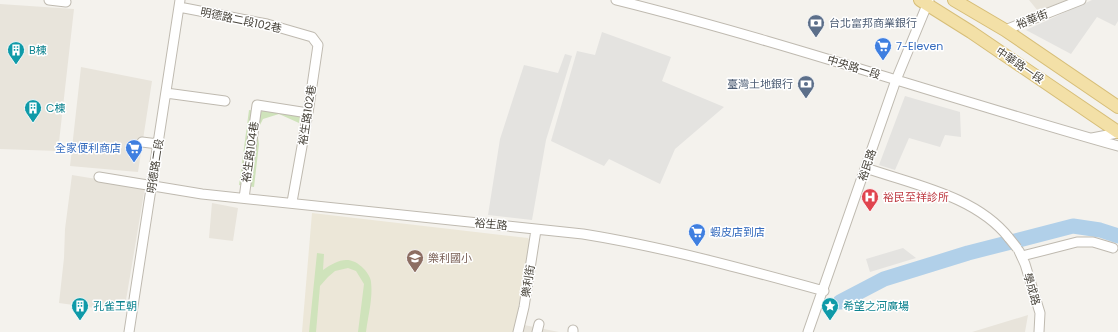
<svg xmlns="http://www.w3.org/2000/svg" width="1118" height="332" font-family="Poppins,'Noto Sans TC',sans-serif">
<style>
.residential{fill:#e8e4db}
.education{fill:#ece7d8}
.green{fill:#cfe3bb}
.parking{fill:#e4e3e0}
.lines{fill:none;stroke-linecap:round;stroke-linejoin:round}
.river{stroke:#b1d0e9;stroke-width:15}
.minor-casing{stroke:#bfbab0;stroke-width:11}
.major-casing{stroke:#d7be78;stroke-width:14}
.minor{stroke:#fff;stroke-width:9}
.major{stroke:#f3e0a7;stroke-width:12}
.minor-bridge-casing{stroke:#bfbab0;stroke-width:11;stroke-linecap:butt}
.minor-bridge{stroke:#fff;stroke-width:9}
.labels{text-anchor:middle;stroke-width:3;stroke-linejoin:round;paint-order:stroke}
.street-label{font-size:11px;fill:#48443b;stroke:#fff}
.service-label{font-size:11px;fill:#4e5e75;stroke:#fff;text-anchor:start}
.shop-label{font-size:11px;fill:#366cbe;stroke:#fff;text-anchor:start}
.culture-label{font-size:11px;fill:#0d838f;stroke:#fff;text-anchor:start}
.health-label{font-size:11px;fill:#be3a42;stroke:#fff;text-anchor:start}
.education-label{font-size:11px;fill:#785e54;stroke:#fff;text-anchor:start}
</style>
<rect width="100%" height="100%" fill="#f4f2ed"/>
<!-- residential -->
<path class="residential" d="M1029,0H1068L1038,11Z
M0,4L74,9L58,151L0,149Z
M81,67L152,81L138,172L70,166Z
M72,175L145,187L124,312L59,303L64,258L65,229Z
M212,203L238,208L233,241L209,238Z
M1028,315L1025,332H972Z
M524,325L559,332H522Z"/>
<!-- education -->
<path class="education" d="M312,213L528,238L530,241L514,332H302Z"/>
<!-- green -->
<path class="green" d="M264,103L301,108L299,123L279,114L263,119L257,131L259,144L254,187L239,185L249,110L262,112Z
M317,253L324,254L323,270C337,260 350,254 364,269C367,272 371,278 371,282C373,298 368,316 366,332H358L364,284L356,271L348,268L335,271L328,277L320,286L316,332H309Z"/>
<!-- parking -->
<path class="parking" d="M1092,0H1118V21L1115,26L1097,17L1071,54L1026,30Z
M602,32L671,57L662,81L724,107L675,149L660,184L609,159L604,166L551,141L577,51L595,55Z
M565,54L572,56L546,140L532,220L488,215L500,139L524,65L558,73Z
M905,96L960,112L961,137L945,135L940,147L909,138L895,170L879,165Z
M903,248L916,258L870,272L866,259Z"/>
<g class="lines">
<!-- river -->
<path class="river" d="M840,302L884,279L968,253L1073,226L1100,230L1118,236"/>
<!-- minor casing -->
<g class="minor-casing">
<path id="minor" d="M49,0L66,2
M616,0C785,42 950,99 1118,146
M179,7L267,24L312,37L318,45L308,113L292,202
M1005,30L1081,0
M166,93L225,101
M1092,138L1118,133
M142,142L158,144
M866,168C914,185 976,196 1009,238
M99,177L202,194L583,234C664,247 744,269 824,291
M244,198L257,105L308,113
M1019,251L1025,264L1040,313L1039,332
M1022,256L1077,242H1093L1113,248
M129,332L180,0
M518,332L524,307L536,230
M537,332L539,324
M573,332V330
M808,332L896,80L929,0"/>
</g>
<!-- major casing -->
<g class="major-casing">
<path id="major" d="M920,0L971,32L1118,132
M954,0L1005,30L1118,107"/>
</g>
<!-- minor -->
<use href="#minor" class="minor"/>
<!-- major -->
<use href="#major" class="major"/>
<!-- minor-bridge casing -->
<g class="minor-bridge-casing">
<path id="minor-bridge" d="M1009,238L1017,248"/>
</g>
<!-- minor-bridge -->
<use href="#minor-bridge" class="minor-bridge"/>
</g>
<!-- icons -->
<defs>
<g id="bank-pin" transform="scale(0.9)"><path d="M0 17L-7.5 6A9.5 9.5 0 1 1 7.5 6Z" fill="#5c6f8a" stroke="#fff"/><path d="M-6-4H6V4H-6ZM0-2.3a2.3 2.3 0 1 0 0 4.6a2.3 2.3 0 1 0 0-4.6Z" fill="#fff"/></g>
<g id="supermarket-pin" transform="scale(0.9)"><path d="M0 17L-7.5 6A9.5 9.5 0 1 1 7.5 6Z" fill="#3f7fe0" stroke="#fff"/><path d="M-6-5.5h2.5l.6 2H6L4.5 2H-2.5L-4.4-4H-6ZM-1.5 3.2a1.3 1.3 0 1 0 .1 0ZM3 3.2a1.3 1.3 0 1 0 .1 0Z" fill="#fff"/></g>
<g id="building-pin" transform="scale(0.9)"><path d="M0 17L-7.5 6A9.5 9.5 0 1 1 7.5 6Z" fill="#0f9aa8" stroke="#fff"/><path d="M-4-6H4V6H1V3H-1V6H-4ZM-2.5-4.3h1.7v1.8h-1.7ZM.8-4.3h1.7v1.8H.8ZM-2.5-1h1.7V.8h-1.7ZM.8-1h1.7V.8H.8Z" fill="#fff"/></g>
<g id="hospital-pin" transform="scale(0.9)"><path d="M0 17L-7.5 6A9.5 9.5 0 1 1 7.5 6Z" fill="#e0444e" stroke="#fff"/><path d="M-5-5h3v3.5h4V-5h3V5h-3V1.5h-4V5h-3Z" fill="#fff"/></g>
<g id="school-pin" transform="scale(0.9)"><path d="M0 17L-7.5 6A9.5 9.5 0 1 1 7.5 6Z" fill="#8d6e63" stroke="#fff"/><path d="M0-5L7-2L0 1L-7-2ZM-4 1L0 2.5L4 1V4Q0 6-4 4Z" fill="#fff"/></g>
<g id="sight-pin" transform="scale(0.9)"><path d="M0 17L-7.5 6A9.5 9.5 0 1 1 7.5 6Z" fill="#0f9aa8" stroke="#fff"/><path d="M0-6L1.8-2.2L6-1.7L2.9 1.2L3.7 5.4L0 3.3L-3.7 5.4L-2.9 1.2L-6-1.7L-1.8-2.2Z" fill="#fff"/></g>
</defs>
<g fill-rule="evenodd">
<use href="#bank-pin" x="816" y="23"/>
<use href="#supermarket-pin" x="883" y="46"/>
<use href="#building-pin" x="16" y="50"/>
<use href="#bank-pin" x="806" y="84"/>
<use href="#building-pin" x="33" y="108"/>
<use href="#supermarket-pin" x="134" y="148"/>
<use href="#hospital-pin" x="870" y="197"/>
<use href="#supermarket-pin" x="697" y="232"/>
<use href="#school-pin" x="415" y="258"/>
<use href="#building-pin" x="80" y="306"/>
<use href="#sight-pin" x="830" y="306"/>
</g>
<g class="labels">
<!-- street labels -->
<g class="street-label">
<text transform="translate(1032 19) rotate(-21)" y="4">裕華街</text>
<text transform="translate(241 20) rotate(12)" y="4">明德路二段102巷</text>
<text transform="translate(1020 65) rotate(34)" y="4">中華路一段</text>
<text transform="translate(854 67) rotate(17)" y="4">中央路一段</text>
<text transform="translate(307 115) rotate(-81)" y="4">裕生路102巷</text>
<text transform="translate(250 152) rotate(-82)" y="4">裕生路104巷</text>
<text transform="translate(867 165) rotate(-71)" y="4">裕民路</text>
<text transform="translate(155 166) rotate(-81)" y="4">明德路二段</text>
<text transform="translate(491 224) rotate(5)" y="4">裕生路</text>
<text transform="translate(528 281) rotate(-81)" y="4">樂利街</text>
<text transform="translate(1032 289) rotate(74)" y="4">學成路</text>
</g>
<!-- service labels -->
<g class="service-label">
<text x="829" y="27">台北富邦商業銀行</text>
<text x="793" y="88" text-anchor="end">臺灣土地銀行</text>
</g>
<!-- shop labels -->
<g class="shop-label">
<text x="896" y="50">7-Eleven</text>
<text x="121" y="152" text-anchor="end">全家便利商店</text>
<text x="710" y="236">蝦皮店到店</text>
</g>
<!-- culture labels -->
<g class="culture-label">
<text x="29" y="54">B棟</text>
<text x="46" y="112">C棟</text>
<text x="93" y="310">孔雀王朝</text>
<text x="843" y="310">希望之河廣場</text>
</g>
<!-- health labels -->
<g class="health-label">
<text x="883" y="201">裕民至祥診所</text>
</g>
<!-- education labels -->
<g class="education-label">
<text x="428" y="262">樂利國小</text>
</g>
</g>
</svg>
